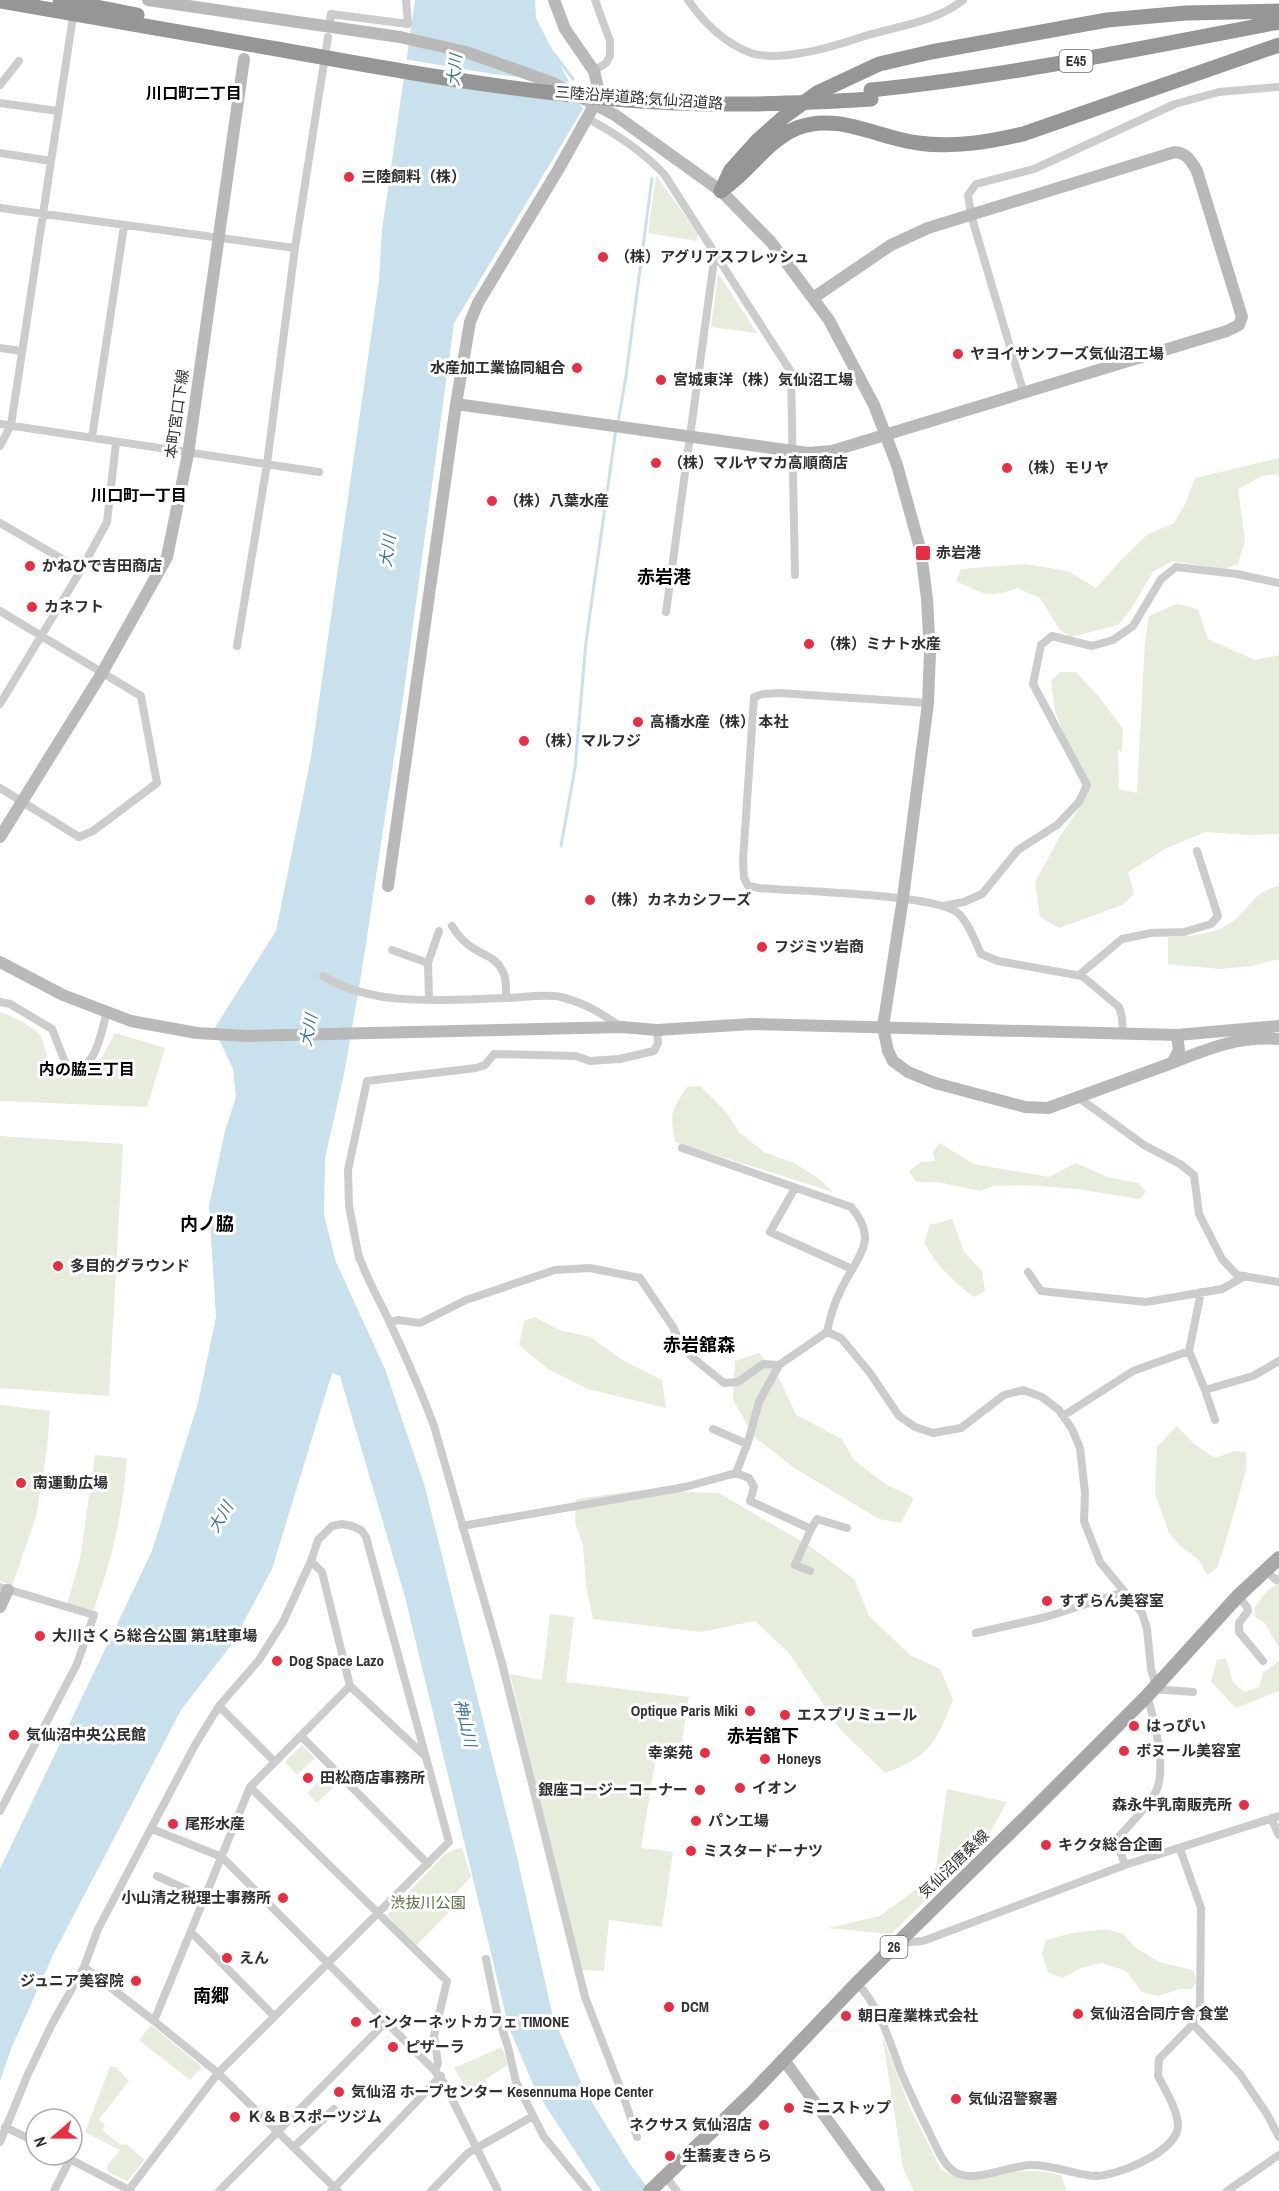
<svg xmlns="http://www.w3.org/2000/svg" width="1279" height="2191" font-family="'Archivo Narrow','Noto Sans JP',sans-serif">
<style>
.green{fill:#e6eddd}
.water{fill:#c9e0ed}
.pier{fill:#fff}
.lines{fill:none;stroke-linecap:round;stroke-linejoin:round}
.stream{stroke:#c9e0ed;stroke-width:3}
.street{stroke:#ccc;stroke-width:8}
.secondary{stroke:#b9b9b9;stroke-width:12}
.primary{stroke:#a7a7a7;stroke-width:14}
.highway{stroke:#969696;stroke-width:15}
.secondary-bridge{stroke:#b9b9b9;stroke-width:12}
.highway-bridge{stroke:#969696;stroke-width:15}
.poi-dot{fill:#e92e41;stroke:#fff;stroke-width:2}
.labels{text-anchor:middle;stroke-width:6;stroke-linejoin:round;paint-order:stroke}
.shield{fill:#fff;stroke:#6d6d6d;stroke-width:1.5}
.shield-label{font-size:14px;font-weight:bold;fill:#2f2f2f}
.street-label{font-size:15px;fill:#2f2f2f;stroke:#fff}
.poi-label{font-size:15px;font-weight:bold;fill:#2f2f2f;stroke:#fff;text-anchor:start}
.park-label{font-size:15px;fill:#536c3b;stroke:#fff}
.water-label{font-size:16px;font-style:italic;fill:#3b7493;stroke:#fff}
.neighbourhood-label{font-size:16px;font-weight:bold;fill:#000;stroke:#fff}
.quarter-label{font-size:18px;font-weight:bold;fill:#000;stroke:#fff}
</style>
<rect width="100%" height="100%" fill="#fff"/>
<!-- green -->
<path class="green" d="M656,175L698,234L697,241L648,233Z
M718,273L757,333L711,327Z
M1279,458V477L1276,474L1262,476L1238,489L1245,541L1238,564L1225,569L1172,561L1153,572L1131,609L1118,625L1071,637L1060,630L1040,598L1017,588C987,599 984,594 956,581L961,569L1025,564L1068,571L1096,588L1121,560L1148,534L1174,523L1185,504L1195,478Z
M1177,604L1198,609L1208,639L1255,660L1279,655V834L1249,835L1205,832L1165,849L1128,872L1134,894L1122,905L1059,928L1040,917L1035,882L1062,833L1083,803L1082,774L1067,742L1055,711L1051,681L1060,672H1076L1100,698L1123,729L1122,752L1118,750L1119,789L1137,793L1145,641L1149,616Z
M1279,886V959L1251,966L1220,969L1168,964V937C1190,936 1214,935 1232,922C1251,908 1251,892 1279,886Z
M0,1012C9,1014 36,1028 40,1036C45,1043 45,1055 50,1062C60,1076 78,1080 93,1074L115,1033L165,1048L147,1107L0,1101Z
M700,1086L726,1112L739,1132L764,1152L794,1163L818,1178L833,1192L675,1142C670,1112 671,1111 687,1087Z
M0,1136L123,1144L109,1396L0,1388Z
M939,1143L974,1164L1049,1177L1076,1163L1107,1177L1138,1183L1146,1191L1140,1199L1077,1189L1026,1185L994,1186L980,1191L937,1182H916L909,1171L921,1162L935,1161L933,1152Z
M952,1219L964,1252L982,1271L985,1291L974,1297C953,1281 937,1266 924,1243L930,1225Z
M535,1317L559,1330L590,1337L624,1361L662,1380L666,1408L588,1389L548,1369L519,1345L524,1321Z
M759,1353L777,1374L796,1415L842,1439L854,1460L885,1484L914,1498L901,1523L879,1519L796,1469L754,1437L733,1400L735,1361Z
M0,1405L50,1411L47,1449L36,1517L12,1586L0,1581Z
M1177,1426L1194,1444L1215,1458L1235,1451L1246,1452L1247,1467L1225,1544L1217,1568L1207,1575L1199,1560L1180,1546L1169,1533L1155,1493L1157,1447Z
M95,1455L127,1458C123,1512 112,1561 93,1611L67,1604L80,1559Z
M642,1490L719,1493L811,1547L854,1579L869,1616L910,1655L940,1669L953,1700C935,1743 931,1756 885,1773L840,1729L789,1653L755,1621L701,1632L593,1619L586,1586L583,1546L575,1522L576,1499Z
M1279,1582V1648L1264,1622L1256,1618L1254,1608L1267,1591Z
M550,1614L574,1617L566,1682L689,1697L681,1748L658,1746L641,1848L673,1852L662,1927L609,1920L604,1971L581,1970L510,1674L542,1680Z
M1226,1658L1233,1682L1244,1692L1259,1687L1263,1673L1279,1661V1691L1236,1708L1211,1682L1217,1660Z
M302,1745L315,1758L297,1775L285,1762Z
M328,1772L338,1783L317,1803L307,1793Z
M947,1789L1007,1802L984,1843L891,1934L828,1928L880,1916L925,1883L936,1867Z
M462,1847L471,1877L452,1897L449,1912L415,1947L387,1915L445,1854Z
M1107,1929L1123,1934L1136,1948L1159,1962L1193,1970L1197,1982L1191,1989H1180L1158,1996L1142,1992L1126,1971L1102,1963L1081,1968L1062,1978L1048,1972L1042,1953L1046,1940L1072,1933Z
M151,2025L202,2067L190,2080L139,2040Z
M882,2035L910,2108L941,2169C975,2191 992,2171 1028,2171C1039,2170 1050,2173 1061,2175L1067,2191H914L903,2168Z
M502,2047L508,2065L486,2079V2085L468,2092L454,2068Z
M110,2067H116L129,2081L99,2119L105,2126L102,2130L121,2145L126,2144L145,2160L127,2181L108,2172L107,2166L120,2150L85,2132Z"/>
<!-- water -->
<path class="water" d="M415,0H535L536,18L583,109L454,323L403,698L361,976L344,1074L325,1158L324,1215L336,1262L385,1369L425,1487L517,1857L553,2017L585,2091L630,2164L650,2191H601L536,2091L509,2028L405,1597L340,1376L332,1373L272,1569L232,1644L181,1710L53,1955L11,2049L0,2081V1869L152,1551L198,1403L216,1317L209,1206L225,1131L236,1097L233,1069L214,1029L276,931L311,757L379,281L382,230Z"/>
<!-- pier -->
<path class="pier" d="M404,59L493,74L573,83L582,99L401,75Z"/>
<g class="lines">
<!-- stream -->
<path class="stream" d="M554,54L573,79
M618,422L626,376L652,178
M561,846L575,768L586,642L616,429"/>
<!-- street -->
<path class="street" d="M688,0C704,23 724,43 751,53C767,58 785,56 801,53C824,50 847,42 868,35C899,26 938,21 963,0
M330,22L331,14L408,24L406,0
M594,71L606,63L610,56V41L595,0
M0,85L19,61
M0,103L58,111
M587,118C616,134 641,150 664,174L791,372L795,575
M0,153L51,161
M0,208L295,248
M0,348L21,351
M1024,394L971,215L968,195L976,184L1034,169L1175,104L1219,92L1279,87
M0,424L319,472
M92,437L124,226
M0,446L11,425L74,10
M0,523L81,570
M0,611L141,696L157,783L93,831L79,837L0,788
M666,612L715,253
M237,646L267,464L295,248L328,37
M928,703L779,693L763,694L754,697L743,861L744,878L748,886L759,888C793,891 939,894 959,914C969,924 975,941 981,954L998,961L1082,976L1119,1007L1122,1017L1123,1035
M0,704L81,570L107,522L116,443
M943,906L964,902L982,894L1018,850L1057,825L1079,802L1087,785L1033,684L1041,645L1052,636L1092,646L1113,640L1133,626L1161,579L1176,567L1237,574L1279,583
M452,926C458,936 465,944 476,950C486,956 496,958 502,970C507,978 506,989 506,998
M392,950L428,963
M1079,975L1122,939L1151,933L1184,932L1211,924L1218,916L1197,851
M323,976C376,1009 451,999 510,998C526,997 546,994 561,997C585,1003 601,1013 621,1027
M429,999L428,963L439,931
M0,1002L10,1004L52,1029L65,1062C94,1084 102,1029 107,1011
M1079,1098L1144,1145L1180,1164L1194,1175L1199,1214L1222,1259L1237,1275L1279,1282
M682,1148L851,1207C858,1215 864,1224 865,1236C866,1253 846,1276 840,1292C833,1305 830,1318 827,1332L841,1338L870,1373L899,1416L915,1427L933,1433L961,1428L1004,1395L1023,1390L1042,1397L1059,1410L1072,1429L1080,1448L1085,1493L1084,1521L1100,1562L1142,1613L1147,1629L1151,1669L1156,1686
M795,1188L770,1232L852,1269
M359,1256C367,1280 380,1301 390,1323C406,1357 421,1391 434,1426L502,1663L585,1997L623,2095L637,2137
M359,1258L349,1206L348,1170L367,1081L476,1068L485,1065L494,1054L576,1056L590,1061L619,1059L654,1051L658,1043L657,1030
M1028,1272L1041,1291L1146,1302L1222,1289L1245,1276
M1201,1292L1189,1351L1205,1390L1215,1420
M390,1322L398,1320L420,1323L466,1300L555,1270L590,1268L640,1278L673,1327L681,1344L692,1357L724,1383L738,1382L763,1364L779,1365L827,1332
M779,1365L759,1402L748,1442L736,1473L749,1478L754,1487L750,1501L811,1529L795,1565L810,1571
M1205,1390L1253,1376L1279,1361
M1063,1416L1133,1371L1189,1351
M713,1429L747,1444
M462,1526L685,1487L736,1473
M811,1529L817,1519L847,1528
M311,1561L322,1572L350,1686L424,1755
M1266,1571L1276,1580L1279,1579
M0,1587L94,1615L77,1664L0,1811
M1238,1596L1247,1607L1248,1611L1239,1623V1632L1263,1661
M976,1633L1046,1617L1124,1592
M1153,1689L1193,1692
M219,1706L275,1762
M302,1737L428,1864
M250,1787L447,1981L434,2036L438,2063L435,2071
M1271,1818L1279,1835
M152,1829L222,1857L435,2071L444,2083L498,2191
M1125,1865L1116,1840C1129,1825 1145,1810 1155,1793C1168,1772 1154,1718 1147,1696
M157,1876L205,1898
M191,1932L274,2016
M899,1943L923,1941L1125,1865L1279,1816
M486,1959L497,2013L508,2047L516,2082L544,2137L588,2191
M84,1967L154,2021L218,2073L338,2191
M857,1983C881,2009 889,2040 901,2072C910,2093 920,2114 930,2134C936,2146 943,2165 955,2172C973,2184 1008,2166 1030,2165C1051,2164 1072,2174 1093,2176C1116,2177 1177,2152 1178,2126C1178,2110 1165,2090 1158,2076L1159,2059L1193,2024L1200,2005L1201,1908L1180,1849
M154,2021L250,1787L350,1686
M1193,2024L1240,2074L1267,2114L1279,2137
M5,2127L36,2142
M0,2142L28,2074L52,2024L84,1967L98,1929L195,1745L219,1706L259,1660L283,1622L311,1561L318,1540L332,1526L342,1524L352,1526L361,1530L366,1537L449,1842L218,2073L128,2191
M294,2147L334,2109
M62,2155L131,2191
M669,2181L677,2191
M54,2191L70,2159
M219,2191L387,2021
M331,2191L441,2076
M431,2191L468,2153L533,2116
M1227,2191L1279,2155"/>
<!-- secondary -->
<path class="secondary" d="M148,0L400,37
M554,0L565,29L594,71L598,88L596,102L558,170L478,303L470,322L456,404L808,453L832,451L1227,331L1239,325L1242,317L1197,171C1191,161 1187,153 1175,152L928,228L891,245L813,298
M615,115L721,191L771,242L829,320L874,405L897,465L921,552L927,599L930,653L928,703L903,898L883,1027L888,1051L893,1061L908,1072L935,1083L1025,1107L1048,1108L1172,1063L1179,1050L1177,1035L1279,1026
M0,837L102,673L167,557L188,454L244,59
M388,886L456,404
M0,962L63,995L131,1021L197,1033L248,1036L622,1027L657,1030L752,1024L1177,1035
M1172,1063C1210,1048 1238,1036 1279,1039
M0,1607L8,1590
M784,2060L879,2191"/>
<!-- primary -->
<path class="primary" d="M650,2191L753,2092L857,1983L1030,1813L1147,1696L1238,1596L1279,1558"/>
<!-- highway -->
<path class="highway" d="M871,90C1008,76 1143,48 1279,22
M723,189C750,171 766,141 797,128C837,112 878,138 918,143C953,148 988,142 1023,134L1279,45
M721,191L731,170L758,140L785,116L817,93L879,64L931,52L1107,20L1186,13L1279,11"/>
<!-- secondary-bridge -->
<path class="secondary-bridge" d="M400,37L466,52L553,83L615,115"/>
<!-- highway-bridge -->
<path class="highway-bridge" d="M60,0L137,15
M0,1C92,17 185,33 277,49C393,70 509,91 626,100C708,107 790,104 871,99"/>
</g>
<!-- markers -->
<g class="poi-dot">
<circle cx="349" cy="177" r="6"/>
<circle cx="603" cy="257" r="6"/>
<circle cx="958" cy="354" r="6"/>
<circle cx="577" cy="368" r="6"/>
<circle cx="661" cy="380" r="6"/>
<circle cx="656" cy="463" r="6"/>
<circle cx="1007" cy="468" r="6"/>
<circle cx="492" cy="501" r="6"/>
<rect x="915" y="545" width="16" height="16" rx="3"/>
<circle cx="30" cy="566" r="6"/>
<circle cx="32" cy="607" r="6"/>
<circle cx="809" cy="644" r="6"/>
<circle cx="638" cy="722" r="6"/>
<circle cx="524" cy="741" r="6"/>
<circle cx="590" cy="900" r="6"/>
<circle cx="762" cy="947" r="6"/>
<circle cx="58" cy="1266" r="6"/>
<circle cx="21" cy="1483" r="6"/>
<circle cx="1047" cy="1601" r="6"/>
<circle cx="40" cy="1636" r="6"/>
<circle cx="277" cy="1661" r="6"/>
<circle cx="750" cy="1711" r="6"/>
<circle cx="785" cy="1715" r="6"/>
<circle cx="1134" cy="1726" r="6"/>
<circle cx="14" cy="1735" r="6"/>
<circle cx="1124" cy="1751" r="6"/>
<circle cx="705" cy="1753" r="6"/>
<circle cx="765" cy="1759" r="6"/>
<circle cx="308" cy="1778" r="6"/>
<circle cx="740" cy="1788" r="6"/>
<circle cx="700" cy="1790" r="6"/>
<circle cx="1244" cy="1805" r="6"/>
<circle cx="696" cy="1821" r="6"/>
<circle cx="173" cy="1824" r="6"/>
<circle cx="1046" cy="1845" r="6"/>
<circle cx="691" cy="1851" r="6"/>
<circle cx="283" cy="1898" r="6"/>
<circle cx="227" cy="1958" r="6"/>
<circle cx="136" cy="1981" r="6"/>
<circle cx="669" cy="2007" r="6"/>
<circle cx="1078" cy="2014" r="6"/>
<circle cx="846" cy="2016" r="6"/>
<circle cx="356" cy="2022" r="6"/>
<circle cx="393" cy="2047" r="6"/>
<circle cx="339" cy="2092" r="6"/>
<circle cx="956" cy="2099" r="6"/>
<circle cx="789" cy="2108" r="6"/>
<circle cx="235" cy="2117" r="6"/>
<circle cx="764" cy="2125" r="6"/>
<circle cx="670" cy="2156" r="6"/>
</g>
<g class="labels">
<!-- shield labels -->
<g class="shield">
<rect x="1059.5" y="50" width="33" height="22" rx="4.5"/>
<rect x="880.5" y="1936" width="27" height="22" rx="4.5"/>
</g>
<g class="shield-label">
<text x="1076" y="66">E45</text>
<text x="894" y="1952">26</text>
</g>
<!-- street labels -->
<g class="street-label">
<text transform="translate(639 98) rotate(4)" y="5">三陸沿岸道路;気仙沼道路</text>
<text transform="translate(177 414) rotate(-82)" y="5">本町宮口下線</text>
<text transform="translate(954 1864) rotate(-44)" y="5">気仙沼唐桑線</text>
</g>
<!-- poi labels -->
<g class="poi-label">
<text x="361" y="182">三陸飼料（株）</text>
<text x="615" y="262">（株）アグリアスフレッシュ</text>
<text x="970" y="359">ヤヨイサンフーズ気仙沼工場</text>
<text x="565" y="373" text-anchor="end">水産加工業協同組合</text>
<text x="673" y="385">宮城東洋（株）気仙沼工場</text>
<text x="668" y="468">（株）マルヤマカ高順商店</text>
<text x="1019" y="473">（株）モリヤ</text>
<text x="504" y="506">（株）八葉水産</text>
<text x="936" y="558">赤岩港</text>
<text x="42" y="571">かねひで吉田商店</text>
<text x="44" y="612">カネフト</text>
<text x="821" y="649">（株）ミナト水産</text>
<text x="650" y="727">高橋水産（株） 本社</text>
<text x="536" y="746">（株）マルフジ</text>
<text x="602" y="905">（株）カネカシフーズ</text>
<text x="774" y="952">フジミツ岩商</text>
<text x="70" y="1271">多目的グラウンド</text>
<text x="33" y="1488">南運動広場</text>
<text x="1059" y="1606">すずらん美容室</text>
<text x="52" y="1641">大川さくら総合公園 第1駐車場</text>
<text x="289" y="1666">Dog Space Lazo</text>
<text x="738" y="1716" text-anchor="end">Optique Paris Miki</text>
<text x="797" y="1720">エスプリミュール</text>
<text x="1146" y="1731">はっぴい</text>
<text x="26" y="1740">気仙沼中央公民館</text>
<text x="1136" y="1756">ボヌール美容室</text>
<text x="693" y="1758" text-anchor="end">幸楽苑</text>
<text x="777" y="1764">Honeys</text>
<text x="320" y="1783">田松商店事務所</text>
<text x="752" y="1793">イオン</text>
<text x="688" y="1795" text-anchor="end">銀座コージーコーナー</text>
<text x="1232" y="1810" text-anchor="end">森永牛乳南販売所</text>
<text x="708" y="1826">パン工場</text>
<text x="185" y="1829">尾形水産</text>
<text x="1058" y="1850">キクタ総合企画</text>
<text x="703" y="1856">ミスタードーナツ</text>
<text x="271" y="1903" text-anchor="end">小山清之税理士事務所</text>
<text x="239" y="1963">えん</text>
<text x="124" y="1986" text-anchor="end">ジュニア美容院</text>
<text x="681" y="2012">DCM</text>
<text x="1090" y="2019">気仙沼合同庁舎 食堂</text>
<text x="858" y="2021">朝日産業株式会社</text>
<text x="368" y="2027">インターネットカフェ TIMONE</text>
<text x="405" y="2052">ピザーラ</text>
<text x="351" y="2097">気仙沼 ホープセンター Kesennuma Hope Center</text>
<text x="968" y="2104">気仙沼警察署</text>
<text x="801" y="2113">ミニストップ</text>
<text x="247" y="2122">Ｋ＆Ｂスポーツジム</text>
<text x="752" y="2130" text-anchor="end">ネクサス 気仙沼店</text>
<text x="682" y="2161">生蕎麦きらら</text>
</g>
<!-- park labels -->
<g class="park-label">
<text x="428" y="1908">渋抜川公園</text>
</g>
<!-- water labels -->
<g class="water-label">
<text transform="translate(454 70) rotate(-85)" y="6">大川</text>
<text transform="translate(387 551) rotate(-82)" y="6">大川</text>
<text transform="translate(308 1030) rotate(-78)" y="6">大川</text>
<text transform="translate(220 1517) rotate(-59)" y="6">大川</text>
<text transform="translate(466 1723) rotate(77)" y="6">神山川</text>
</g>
<!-- neighbourhood labels -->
<g class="neighbourhood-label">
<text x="194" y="99">川口町二丁目</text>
<text x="139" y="501">川口町一丁目</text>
<text x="87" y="1075">内の脇三丁目</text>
</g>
<!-- quarter labels -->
<g class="quarter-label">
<text x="664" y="583">赤岩港</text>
<text x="207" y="1230">内ノ脇</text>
<text x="699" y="1351">赤岩舘森</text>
<text x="763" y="1742">赤岩舘下</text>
<text x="211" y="2002">南郷</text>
</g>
</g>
<!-- north arrow -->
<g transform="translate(54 2137) rotate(250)"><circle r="28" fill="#ffffff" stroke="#acacac" stroke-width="1.5"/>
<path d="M0-4.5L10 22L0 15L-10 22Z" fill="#e92e41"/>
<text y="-9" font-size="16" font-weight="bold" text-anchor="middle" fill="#2f2f2f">N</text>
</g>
</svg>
